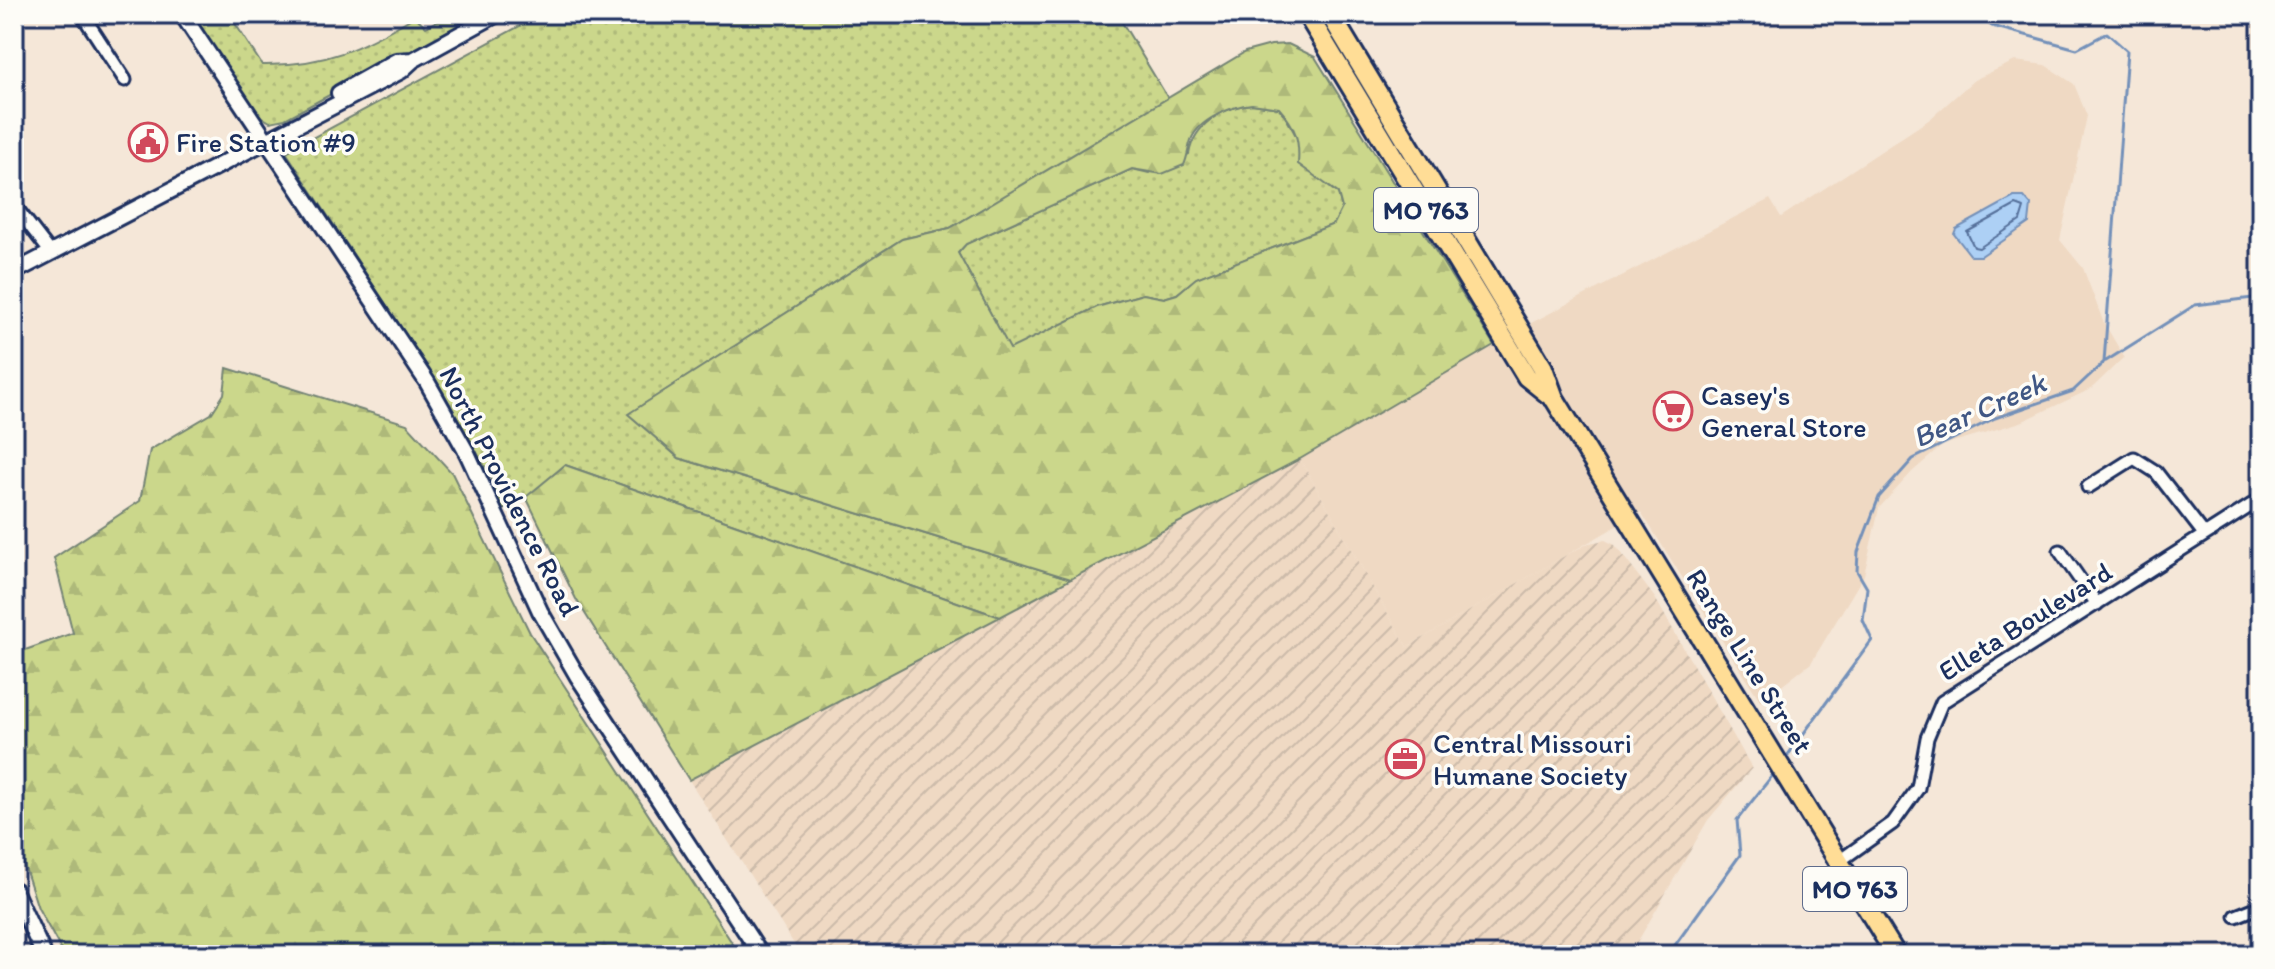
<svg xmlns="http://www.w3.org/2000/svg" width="2275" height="969" font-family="Itim,sans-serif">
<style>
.built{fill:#efd9c3}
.industrial{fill:url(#industrial-furrows)}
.grass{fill:url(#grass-dots);stroke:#738374;stroke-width:2}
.forest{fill:url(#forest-firs);stroke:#738374;stroke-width:2;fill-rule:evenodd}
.water{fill:#add0f5;stroke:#7390b9;stroke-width:2}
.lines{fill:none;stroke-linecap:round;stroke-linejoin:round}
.shore{stroke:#556f9a;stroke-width:2}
.stream{stroke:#7390b9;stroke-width:3}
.minor-casing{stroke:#1b2f5e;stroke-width:17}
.tertiary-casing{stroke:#1b2f5e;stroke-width:20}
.primary-casing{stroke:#1b2f5e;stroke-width:24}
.minor{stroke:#fdfcf7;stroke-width:11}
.tertiary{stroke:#fdfcf7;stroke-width:14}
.primary{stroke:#ffdd96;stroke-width:18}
.labels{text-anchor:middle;stroke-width:7;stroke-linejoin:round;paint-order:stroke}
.shield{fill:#fdfcf7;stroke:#5f6c8c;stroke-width:2}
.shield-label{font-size:26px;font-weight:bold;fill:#1b2f5e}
.poi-label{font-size:28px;fill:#1b2f5e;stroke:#fdfcf7;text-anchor:start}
.street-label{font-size:28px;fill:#1b2f5e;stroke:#fdfcf7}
.water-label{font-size:30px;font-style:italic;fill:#405784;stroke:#fdfcf7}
</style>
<defs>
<pattern id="industrial-furrows" width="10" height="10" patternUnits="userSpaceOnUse" patternTransform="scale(2)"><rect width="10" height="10" fill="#efd9c3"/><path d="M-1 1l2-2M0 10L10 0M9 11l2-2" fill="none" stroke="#cba"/></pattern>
<pattern id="grass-dots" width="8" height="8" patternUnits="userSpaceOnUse" patternTransform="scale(2)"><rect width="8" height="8" fill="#cbd78b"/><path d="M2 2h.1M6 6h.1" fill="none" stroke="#aeb97a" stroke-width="1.8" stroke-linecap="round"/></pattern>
<pattern id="forest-firs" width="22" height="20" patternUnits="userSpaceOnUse" patternTransform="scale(2)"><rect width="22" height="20" fill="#cbd78b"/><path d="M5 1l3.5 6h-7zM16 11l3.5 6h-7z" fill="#aeb97a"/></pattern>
</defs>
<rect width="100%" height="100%" fill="#f5e7d8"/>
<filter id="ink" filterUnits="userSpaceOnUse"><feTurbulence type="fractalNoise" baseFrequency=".0125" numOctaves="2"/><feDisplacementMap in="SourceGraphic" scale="16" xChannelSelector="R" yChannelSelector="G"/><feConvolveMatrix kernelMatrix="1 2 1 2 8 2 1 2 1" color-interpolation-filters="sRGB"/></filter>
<g filter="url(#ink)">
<!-- built -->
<path class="built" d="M2015,61L2045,65L2074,84L2087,116L2060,240L2083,268L2103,321L2124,357L2091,389L2021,422L1943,445L1912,472L1879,508L1864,575L1811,663L1761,702L1641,512L1407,647L1300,459L1533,322L1770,199L1781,217L1930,119L1974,80Z"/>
<!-- industrial -->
<path class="industrial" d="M1300,459L1407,647L1561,558L1589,543L1605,540L1615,545L1655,598L1752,768L1708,820L1630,955H801L689,780Z"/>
<!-- grass -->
<path class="grass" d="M191,14H229L262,65C325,66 362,48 415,16L426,27L450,14H480L285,119L270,122L255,113Z
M542,14H1117L1169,100L950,228L902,239L629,414L679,458L1071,579L1000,617L565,465L538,491L500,512L493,481L439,385L286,152Z
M1252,104L1279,108C1300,133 1308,177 1338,193L1342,208L1334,224L1197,278L1177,294L1164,298L1143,294L1097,307L1010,350L958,253L966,244L1132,169L1149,173L1189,154C1194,125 1222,107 1252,104Z"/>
<!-- forest -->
<path class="forest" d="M1288,44L1315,57L1494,345L1300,459L1071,579L679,458L628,414L902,239L950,228L1245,52L1271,45ZM1252,104L1279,108C1295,126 1300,139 1298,164L1338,193L1342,208L1334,224L1196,278L1177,294L1164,298L1143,294L1097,307L1010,349L958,253L966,244L1132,169L1162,174L1184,165C1188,156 1188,148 1191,140C1199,119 1232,106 1252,104Z
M227,368L407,424L452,473L530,633L740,955H64L38,908L14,834V654L73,633L54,558L140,501L150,450L211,414L224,394Z
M565,465L1000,617L689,780L576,599L526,497Z"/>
<!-- water -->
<path class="water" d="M2014,197H2024L2031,205L2029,223L1981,256H1971L1954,234L1956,229Z"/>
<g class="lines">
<!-- shore -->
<path class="shore" d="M2016,205L2024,208L2020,221L1979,248L1974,247L1967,232Z"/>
<!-- stream -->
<path class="stream" d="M2106,361L2195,305L2261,297
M1785,759L1872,640L1863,620L1867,588L1857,571L1858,552L1879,497L1913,459L1995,418L2073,391L2104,362L2127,51L2107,33L2077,49L1992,26L1975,14
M1668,955L1740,855L1737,820L1776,771"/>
<!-- minor casing -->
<g class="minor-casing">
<path id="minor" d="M82,14L125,80
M14,205L51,253
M2088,487L2134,458L2156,472L2204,534
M2060,551L2097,604
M1838,862L1893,823L1918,788L1927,738L1942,702L2261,499
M2236,916L2261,906"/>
</g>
<!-- tertiary casing -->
<g class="tertiary-casing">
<path id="tertiary" d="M182,14L427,382L467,453L540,611L578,677L761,955
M339,93L396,61L413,60
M14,272L401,71L413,60L497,14
M14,890L44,955"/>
</g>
<!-- primary casing -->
<g class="primary-casing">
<path id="primary" d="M1307,14L1527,377L1552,397
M1330,14L1543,368L1554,398L1896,955"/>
</g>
<!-- minor -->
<use href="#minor" class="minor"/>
<!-- tertiary -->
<use href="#tertiary" class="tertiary"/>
<!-- primary -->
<use href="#primary" class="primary"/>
</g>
</g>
<!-- icons -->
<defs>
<g id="civic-ring" transform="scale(2)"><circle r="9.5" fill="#fdfcf7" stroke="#d1495b" stroke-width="1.5"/><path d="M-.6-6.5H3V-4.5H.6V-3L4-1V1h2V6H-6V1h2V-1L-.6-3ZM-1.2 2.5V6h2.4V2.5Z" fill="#d1495b"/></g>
<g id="supermarket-ring" transform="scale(2)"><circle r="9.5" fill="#fdfcf7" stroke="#d1495b" stroke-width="1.5"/><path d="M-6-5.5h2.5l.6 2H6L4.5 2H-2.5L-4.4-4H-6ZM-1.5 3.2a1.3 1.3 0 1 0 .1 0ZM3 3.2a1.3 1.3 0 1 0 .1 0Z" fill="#d1495b"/></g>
<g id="office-ring" transform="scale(2)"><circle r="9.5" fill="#fdfcf7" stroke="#d1495b" stroke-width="1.5"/><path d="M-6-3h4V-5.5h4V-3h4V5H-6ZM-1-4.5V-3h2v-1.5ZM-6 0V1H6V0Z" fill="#d1495b"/></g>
</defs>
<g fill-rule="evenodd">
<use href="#civic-ring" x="148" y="142"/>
<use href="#supermarket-ring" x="1673" y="411"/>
<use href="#office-ring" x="1405" y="759"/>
</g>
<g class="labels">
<!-- shield labels -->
<g class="shield">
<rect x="1374" y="188" width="104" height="44" rx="6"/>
<rect x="1803" y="867" width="104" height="44" rx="6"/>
</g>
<g class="shield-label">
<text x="1426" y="219">MO 763</text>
<text x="1855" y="898">MO 763</text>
</g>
<!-- poi labels -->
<g class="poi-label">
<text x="176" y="152">Fire Station #9</text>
<text x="1701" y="405">Casey's<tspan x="1701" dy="32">General Store</tspan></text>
<text x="1433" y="753">Central Missouri<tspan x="1433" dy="32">Humane Society</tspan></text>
</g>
<!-- street labels -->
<g class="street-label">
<text transform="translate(510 491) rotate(63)" y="10">North Providence Road</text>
<text transform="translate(2025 621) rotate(-32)" y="10">Elleta Boulevard</text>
<text transform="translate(1750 661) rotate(58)" y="10">Range Line Street</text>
</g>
<!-- water labels -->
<g class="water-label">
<text transform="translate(1979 410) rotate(-24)" y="10">Bear Creek</text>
</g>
</g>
<!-- margin -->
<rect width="2275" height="969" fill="none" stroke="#fdfcf7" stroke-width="48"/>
<rect x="24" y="24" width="2227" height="921" fill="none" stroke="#1b2f5e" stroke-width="3" filter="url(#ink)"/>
</svg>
